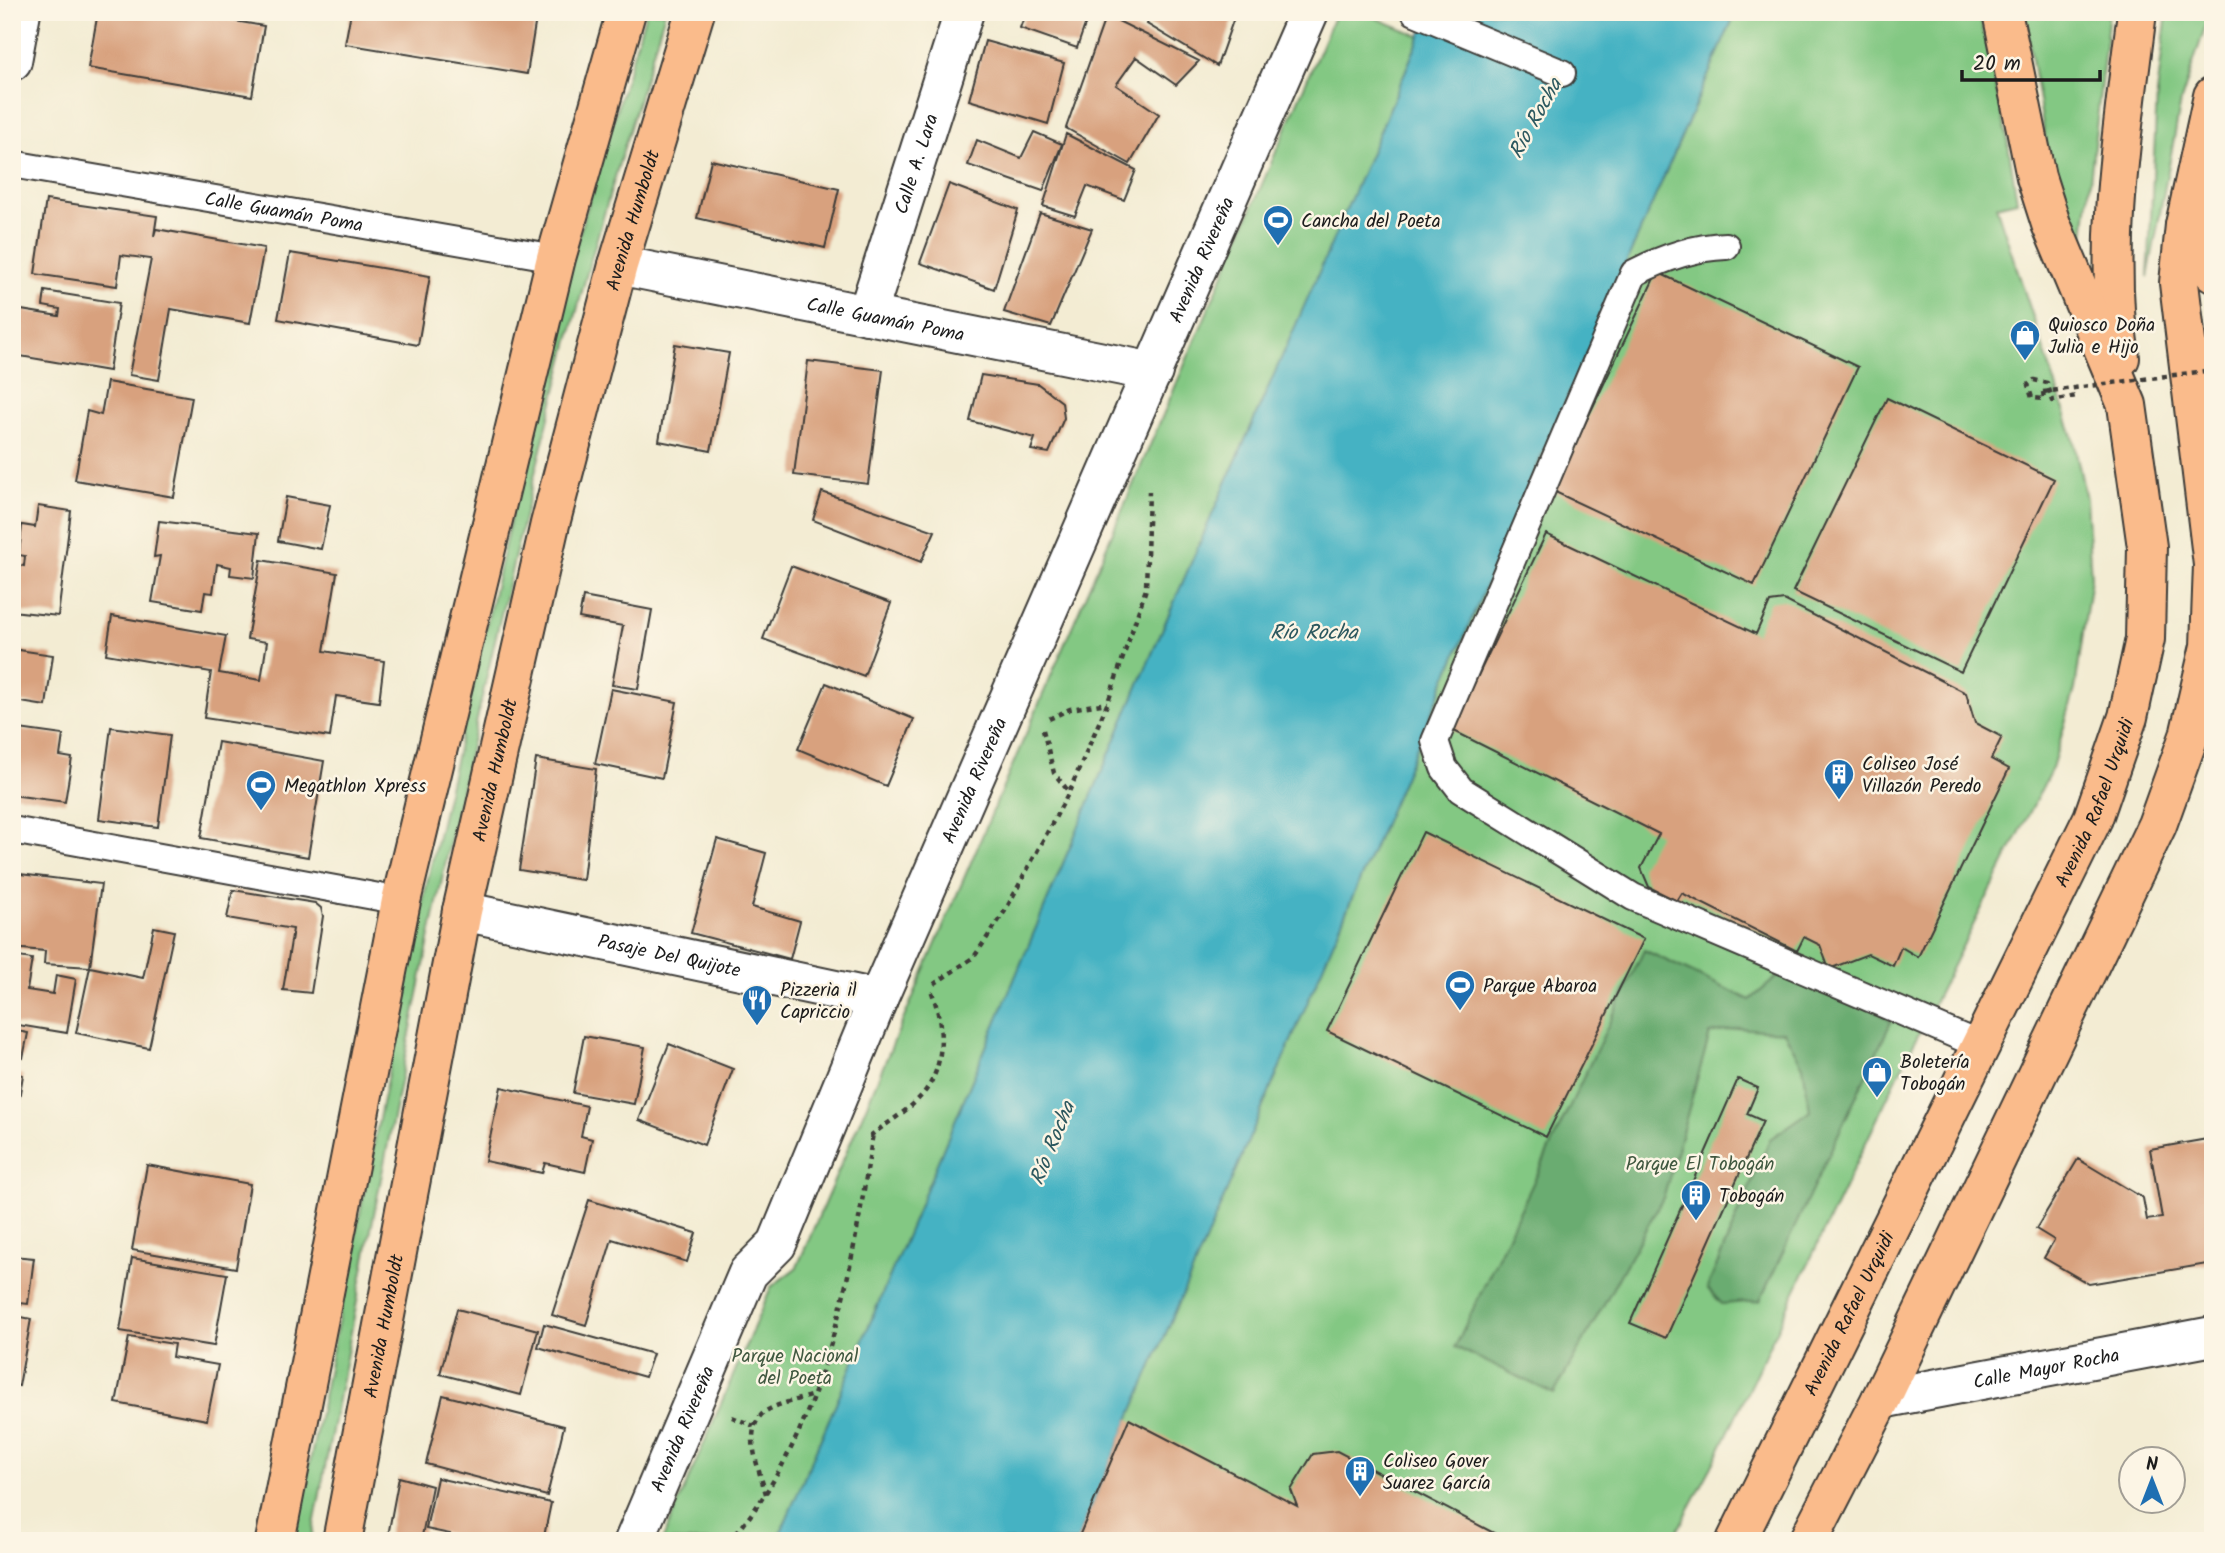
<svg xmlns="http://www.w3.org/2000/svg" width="2225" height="1553" font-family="Kalam,sans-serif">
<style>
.green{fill:#83c883;stroke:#507250;stroke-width:2}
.forest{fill:#6aac71;stroke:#436446;stroke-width:2}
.water{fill:#45b2c3;stroke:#306770;stroke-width:2}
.building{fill:#d8a17e}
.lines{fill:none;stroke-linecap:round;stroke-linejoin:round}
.lane-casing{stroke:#3c3b37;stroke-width:30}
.street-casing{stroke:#3c3b37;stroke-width:42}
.primary-casing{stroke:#3c3b37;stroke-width:42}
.path{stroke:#3c3b37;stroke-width:4.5;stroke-dasharray:5 5;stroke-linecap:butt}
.lane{stroke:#fff;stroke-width:26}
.street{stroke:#fff;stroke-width:38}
.primary{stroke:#fabb8b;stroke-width:38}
.path-bridge{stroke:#3c3b37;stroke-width:4.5;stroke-dasharray:5 5;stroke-linecap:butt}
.labels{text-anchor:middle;stroke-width:5;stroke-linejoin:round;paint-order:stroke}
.street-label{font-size:19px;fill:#1c1c1c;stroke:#fcf5e5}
.poi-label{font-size:19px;fill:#1c1c1c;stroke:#fcf5e5;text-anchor:start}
.park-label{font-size:19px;fill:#405840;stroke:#fcf5e5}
.water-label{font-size:21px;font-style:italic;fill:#2c585f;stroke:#fcf5e5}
</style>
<rect width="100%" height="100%" fill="#fcf5e5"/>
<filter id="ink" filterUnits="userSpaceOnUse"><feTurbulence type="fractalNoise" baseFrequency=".0143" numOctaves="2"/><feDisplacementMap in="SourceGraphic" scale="14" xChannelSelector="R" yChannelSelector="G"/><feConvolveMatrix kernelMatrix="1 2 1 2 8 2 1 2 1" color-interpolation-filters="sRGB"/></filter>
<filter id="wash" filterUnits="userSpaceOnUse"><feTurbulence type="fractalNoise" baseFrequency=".00686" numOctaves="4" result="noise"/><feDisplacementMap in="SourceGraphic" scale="28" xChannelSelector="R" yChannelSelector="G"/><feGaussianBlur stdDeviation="1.57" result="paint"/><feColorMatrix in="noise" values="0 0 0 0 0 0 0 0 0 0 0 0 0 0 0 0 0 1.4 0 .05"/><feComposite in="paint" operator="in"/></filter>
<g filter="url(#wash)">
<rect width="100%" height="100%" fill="#f3ecd3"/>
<!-- green -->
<path class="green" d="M646,12H665C638,103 609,193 584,284C472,698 391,1120 311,1541H294L422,905L566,278Z
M1336,12H1361L1420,36C1352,204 1276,368 1204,534C1058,868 922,1206 777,1541H662L771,1287L797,1267Z
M1736,12H1979L2007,137L2017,201L1996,206L2073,437L2086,499L2091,578L2075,689L2052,768L1900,1071L1711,1468L1672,1541H1077L1525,494Z
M2024,12H2109L2081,262L2049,160Z
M2167,12H2210L2181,101L2148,277L2157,94Z"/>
<!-- forest -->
<path class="forest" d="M1644,950L1750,1000L1789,967L1847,987L1891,1022L1760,1301L1722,1304L1707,1288L1770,1139L1810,1111L1803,1066L1784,1032L1739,1028L1710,1034L1664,1196L1554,1394L1455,1347Z"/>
<!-- water -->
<path class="water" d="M1430,12H1736L1525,494L1077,1541H777C922,1206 1058,868 1204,533C1280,360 1358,188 1430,12Z"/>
<g id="blocks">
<!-- building -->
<path class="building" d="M98,12H182L264,26L252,96L88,68Z
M351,12H537L527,74L345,44Z
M1026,12H1066L1087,19L1077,48L1020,28Z
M1098,12H1107L1106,15L1199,61L1176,85L1136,57L1116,85L1159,114L1130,164L1066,128L1106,15Z
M1128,12H1150L1147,19Z
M1152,12H1236L1217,66L1147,24Z
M985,41L1064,63L1048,124L969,100Z
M1034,132L1062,144L1043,191L968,165L977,140L1021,158Z
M1066,134L1136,170L1124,200L1087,186L1075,216L1043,206Z
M711,160L839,189L825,248L697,218Z
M949,184L1018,210L994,289L920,263Z
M46,200L157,216L154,236L156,229L264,248L250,323L171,309L159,380L129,375L151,259L121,255L117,286L35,274Z
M1040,213L1092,229L1051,326L1004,312Z
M290,253L430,276L418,345L278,319Z
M1657,272L1858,367L1754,585L1553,491Z
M45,291L119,303L109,371L14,355L21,310L59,316L60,309L43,306Z
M675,344L729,353L711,451L659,441Z
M808,361L883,370L868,484L794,475Z
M981,375L1038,384L1062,402L1064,418L1049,453L1031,450L1035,438L970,421Z
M107,382L192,397L174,497L75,480L87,411L101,415Z
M1887,398L2054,479L1961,672L1793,591Z
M822,492L935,531L921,562L813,520Z
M286,497L330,505L321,549L278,541Z
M38,506L71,511L58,616L12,611V564L24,566L25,556L19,555L22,525L35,527Z
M159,521L259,533L254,578L230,575L231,567L217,564L213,593L205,592L202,610L152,602L160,556L154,557Z
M1546,534L1756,634L1770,602L1784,600L1966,693L1975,723L2002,737L1991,759L2009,769L1918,957L1901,947L1893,966L1868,954L1829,969L1820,945L1804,937L1797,951L1682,893L1677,901L1649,887L1641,868L1659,834L1452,730Z
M261,560L337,573L324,651L384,661L379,702L336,696L330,737L204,718L211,672L106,654L112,616L226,636L219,673L261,680L267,642L247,639Z
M791,566L891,603L864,676L763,639Z
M583,597L652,610L638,689L612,685L623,626L579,618Z
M12,649L53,655L46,706L15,701L12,709Z
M826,683L914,719L886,786L798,749Z
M611,689L677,702L662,778L595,764Z
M111,727L170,735L158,827L99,819Z
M12,728L63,735L60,756L72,758L65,802L12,795Z
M218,742L324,761L308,857L201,838Z
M536,759L596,769L583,880L519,870Z
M1423,832L1644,939L1546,1137L1327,1031Z
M717,839L766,853L752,907L800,921L790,959L691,933Z
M20,874L101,884L90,967L44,964L45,951L12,948Z
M233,890L315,903L321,908L323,916L311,993L283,990L293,929L227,918Z
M154,927L174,931L149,1048L76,1033L90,967L143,978Z
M12,956L32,959L27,990L53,994L56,975L76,979L67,1033L12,1024Z
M12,1030L28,1033L23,1058L12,1056Z
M584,1036L645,1047L634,1104L573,1093Z
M669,1044L733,1069L704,1145L639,1120Z
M12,1073L23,1075L19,1099L12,1098Z
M1738,1079L1758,1088L1747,1114L1763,1121L1666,1338L1630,1323Z
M501,1087L587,1106L581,1136L592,1139L585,1172L545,1163L542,1173L485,1161Z
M2213,1138V1263L2089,1284L2044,1258L2054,1240L2036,1229L2078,1159L2143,1198L2147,1220L2162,1218L2150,1149Z
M147,1165L250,1184L236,1268L132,1250Z
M589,1200L696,1233L687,1262L612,1239L586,1325L552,1315Z
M12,1256L34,1258L28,1304L12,1302Z
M132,1258L227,1274L214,1346L120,1331Z
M457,1309L538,1330L521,1395L440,1374Z
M12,1315L31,1319L19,1386L12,1385Z
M544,1324L653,1354L645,1377L538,1347Z
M129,1337L174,1344L172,1357L218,1365L207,1420L116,1403Z
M443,1395L564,1426L547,1496L426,1464Z
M1129,1419L1297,1506L1291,1490L1313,1454L1337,1451L1509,1541H1077Z
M399,1477L432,1486L421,1541H387Z
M437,1478L551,1503L543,1541H449L450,1534L426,1529Z"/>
</g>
</g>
<g filter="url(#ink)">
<use href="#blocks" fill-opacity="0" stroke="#3c3b37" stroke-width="2"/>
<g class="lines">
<!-- lane casing -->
<g class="lane-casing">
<g id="lane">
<path d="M1415,12L1562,73"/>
<path id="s1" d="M12,164L556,258"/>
<path d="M1726,246C1693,247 1663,258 1634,273L1435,741L1444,768L1461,790L1633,897L1982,1046"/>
<path d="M12,830L401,901"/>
</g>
</g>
<!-- street casing -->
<g class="street-casing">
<g id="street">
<path d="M12,61L21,12"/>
<path id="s2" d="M618,265L1153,372"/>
<path id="s3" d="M867,315L964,12"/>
<path id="s4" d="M462,911L878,999"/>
<path id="s5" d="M1881,1399L2213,1336"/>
<path id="s6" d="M634,1541L748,1273L777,1244L878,999L1309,12"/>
</g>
</g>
<!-- primary casing -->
<g class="primary-casing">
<g id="primary">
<path d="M2185,225L2213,272"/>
<path d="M2120,358C2103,244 2123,127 2137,12"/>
<path d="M275,1541L401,901L556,258L626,12"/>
<path id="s7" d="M342,1541L462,911L550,524L618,265L695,12"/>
<path id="s8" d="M1736,1541L2093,818L2128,717L2145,639L2147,547L2127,405L2051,224L2036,177L2002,12"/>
<path d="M1808,1541L1881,1399L2157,825L2189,736L2210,646L2213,565L2179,283L2185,225L2213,96"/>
</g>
</g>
<!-- path -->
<path class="path" d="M2043,392L2044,399L2032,398L2028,385L2034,380L2047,383L2053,401L2076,396
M1049,719L1070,709L1107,703
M1043,730L1054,773L1069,792
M934,984L974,957L1005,911L1069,792L1108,702L1146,589L1149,491
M870,1136C887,1123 908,1111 922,1095C947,1067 944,1023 931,990
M732,1417L754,1426
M766,1494C760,1472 740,1428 766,1411C779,1403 798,1400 813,1395
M730,1541C827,1429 851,1274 873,1133"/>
<!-- lane -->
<use href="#lane" class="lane"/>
<!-- street -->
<use href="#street" class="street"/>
<!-- primary -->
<use href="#primary" class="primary"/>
<!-- path-bridge -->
<path class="path-bridge" d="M2043,392L2213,370"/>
</g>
</g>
<!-- icons -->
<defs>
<g id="stadium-pin" transform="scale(1.575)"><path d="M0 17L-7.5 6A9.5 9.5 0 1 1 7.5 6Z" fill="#1f6fb2" stroke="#fcf5e5"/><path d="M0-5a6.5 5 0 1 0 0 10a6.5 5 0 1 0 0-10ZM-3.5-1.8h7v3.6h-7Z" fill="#fff"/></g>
<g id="shop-pin" transform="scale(1.575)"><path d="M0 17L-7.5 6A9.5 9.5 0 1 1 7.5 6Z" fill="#1f6fb2" stroke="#fcf5e5"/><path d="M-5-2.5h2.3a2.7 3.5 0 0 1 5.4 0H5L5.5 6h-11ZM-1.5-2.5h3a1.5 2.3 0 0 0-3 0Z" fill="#fff"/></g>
<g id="building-pin" transform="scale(1.575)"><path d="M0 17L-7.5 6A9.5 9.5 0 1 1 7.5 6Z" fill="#1f6fb2" stroke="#fcf5e5"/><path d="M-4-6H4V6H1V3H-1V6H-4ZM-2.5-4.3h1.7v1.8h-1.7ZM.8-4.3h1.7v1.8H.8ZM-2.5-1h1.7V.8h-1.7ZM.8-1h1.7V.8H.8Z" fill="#fff"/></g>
<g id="restaurant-pin" transform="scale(1.575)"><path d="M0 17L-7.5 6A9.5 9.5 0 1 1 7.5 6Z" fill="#1f6fb2" stroke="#fcf5e5"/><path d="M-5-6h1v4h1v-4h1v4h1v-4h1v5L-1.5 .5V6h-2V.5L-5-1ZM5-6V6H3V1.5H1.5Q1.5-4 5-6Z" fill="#fff"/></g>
</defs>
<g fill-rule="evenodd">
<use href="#stadium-pin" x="1278" y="220"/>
<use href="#shop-pin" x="2025" y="335"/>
<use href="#building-pin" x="1839" y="774"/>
<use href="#stadium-pin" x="261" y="785"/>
<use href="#stadium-pin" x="1460" y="985"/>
<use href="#restaurant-pin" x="757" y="1000"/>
<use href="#shop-pin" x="1877" y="1072"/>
<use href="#building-pin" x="1696" y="1195"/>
<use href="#building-pin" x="1360" y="1471"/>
</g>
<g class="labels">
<!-- street labels -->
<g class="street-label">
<text dy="7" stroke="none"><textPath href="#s3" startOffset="159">Calle A. Lara</textPath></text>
<text dy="7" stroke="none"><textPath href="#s1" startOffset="276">Calle Guamán Poma</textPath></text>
<text dy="7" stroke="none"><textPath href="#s7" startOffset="1353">Avenida Humboldt</textPath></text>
<text dy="7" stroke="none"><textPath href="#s6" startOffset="1404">Avenida Rivereña</textPath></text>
<text dy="7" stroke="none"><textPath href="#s2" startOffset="273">Calle Guamán Poma</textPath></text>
<text dy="7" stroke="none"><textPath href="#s7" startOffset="786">Avenida Humboldt</textPath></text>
<text dy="7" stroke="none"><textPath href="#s6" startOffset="836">Avenida Rivereña</textPath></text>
<text dy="7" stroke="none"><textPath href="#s8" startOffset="821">Avenida Rafael Urquidi</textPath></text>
<text dy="7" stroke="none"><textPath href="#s4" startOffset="212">Pasaje Del Quijote</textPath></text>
<text dy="7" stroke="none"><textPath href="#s8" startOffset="254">Avenida Rafael Urquidi</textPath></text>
<text dy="7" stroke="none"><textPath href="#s7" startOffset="219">Avenida Humboldt</textPath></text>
<text dy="7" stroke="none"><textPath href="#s5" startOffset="168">Calle Mayor Rocha</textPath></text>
<text dy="7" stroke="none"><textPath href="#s6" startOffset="122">Avenida Rivereña</textPath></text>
</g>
<!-- poi labels -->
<g class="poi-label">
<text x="1301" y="227">Cancha del Poeta</text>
<text x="2048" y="331">Quiosco Doña<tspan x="2048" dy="22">Julia e Hijo</tspan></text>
<text x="1862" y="770">Coliseo José<tspan x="1862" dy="22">Villazón Peredo</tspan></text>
<text x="284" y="792">Megathlon Xpress</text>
<text x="1483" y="992">Parque Abaroa</text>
<text x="780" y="996">Pizzeria il<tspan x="780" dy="22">Capriccio</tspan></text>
<text x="1900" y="1068">Boletería<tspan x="1900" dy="22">Tobogán</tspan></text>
<text x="1719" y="1202">Tobogán</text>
<text x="1383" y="1467">Coliseo Gover<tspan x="1383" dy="22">Suarez García</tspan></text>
</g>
<!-- park labels -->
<g class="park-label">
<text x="1700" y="1170">Parque El Tobogán</text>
<text x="795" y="1362">Parque Nacional<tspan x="795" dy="22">del Poeta</tspan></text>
</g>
<!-- water labels -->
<g class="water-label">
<text transform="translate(1535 118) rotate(-61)" y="7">Río Rocha</text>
<text x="1314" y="639">Río Rocha</text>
<text transform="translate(1052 1143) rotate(-68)" y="7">Río Rocha</text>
</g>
</g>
<!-- margin -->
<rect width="2225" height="1553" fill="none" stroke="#fcf5e5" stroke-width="42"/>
<!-- north arrow -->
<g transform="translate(2152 1480)"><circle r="33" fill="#fcf5e5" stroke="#a29e95" stroke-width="2"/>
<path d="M0-5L12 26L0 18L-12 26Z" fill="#1f6fb2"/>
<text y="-10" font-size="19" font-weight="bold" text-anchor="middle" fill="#1c1c1c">N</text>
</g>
<!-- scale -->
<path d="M1962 70v10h138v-10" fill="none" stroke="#1c1c1c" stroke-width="3.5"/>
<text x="1973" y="70" font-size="21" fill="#1c1c1c" stroke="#fcf5e5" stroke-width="5" paint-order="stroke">20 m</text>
</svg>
